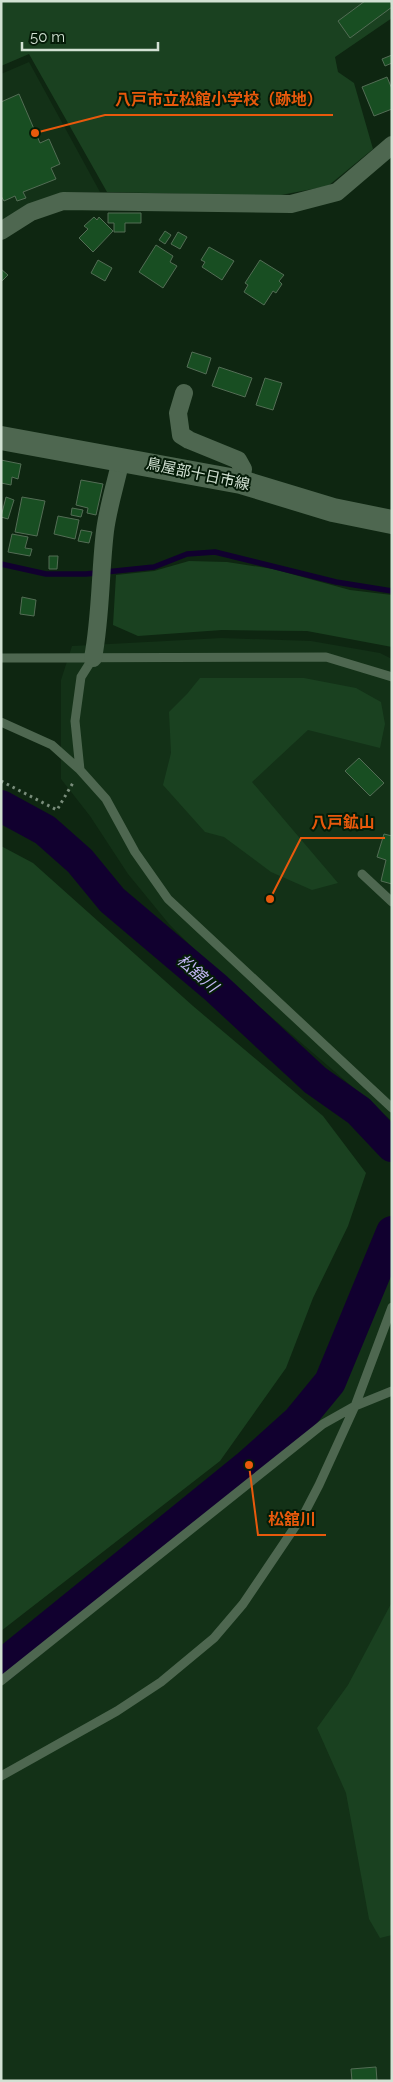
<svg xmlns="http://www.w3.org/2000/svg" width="393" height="2082" font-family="Raleway,'Noto Sans JP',sans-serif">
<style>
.built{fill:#133117}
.green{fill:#1a4120}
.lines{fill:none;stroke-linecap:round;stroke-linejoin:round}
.stream{stroke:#11002f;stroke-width:5.5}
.river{stroke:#11002f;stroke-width:32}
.building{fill:#184e22;stroke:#536d55}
.path{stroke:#798d7b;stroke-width:3;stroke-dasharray:2.5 4;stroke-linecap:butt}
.lane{stroke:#4e6750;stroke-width:9}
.street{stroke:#4e6750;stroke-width:18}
.secondary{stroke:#4e6750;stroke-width:24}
.labels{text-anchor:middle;stroke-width:4;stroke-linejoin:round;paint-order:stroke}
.street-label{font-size:15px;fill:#d2e1d3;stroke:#051c08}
.water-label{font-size:16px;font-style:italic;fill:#c3b7f5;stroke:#051c08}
.leader{fill:none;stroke:#e8590c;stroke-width:2}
.callout-dot{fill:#e8590c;stroke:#051c08;stroke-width:2}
.callout-label{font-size:16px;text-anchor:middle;font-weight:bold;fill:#e8590c;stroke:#051c08;stroke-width:4;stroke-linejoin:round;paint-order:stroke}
</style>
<rect width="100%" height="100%" fill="#0e2611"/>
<!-- built -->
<path class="built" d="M29,62L100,192H69L45,201L1,225V74Z
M222,638L311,641L380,653L392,659V1121L204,959L169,924L128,874L90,816L61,779V680L72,646Z
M392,1271V2081H1V1675L36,1650L308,1424L336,1392Z"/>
<!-- green -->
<path class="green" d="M1,1H392V18L335,57L338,72L354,83L373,149L328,186L276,196L107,192L29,54L1,66Z
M189,561L227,562L273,569L350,590L392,595V647L307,631L222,630L138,636L113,625L116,575L154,571Z
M200,678H304L356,688L381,702L385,724L380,748L308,730L252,782L338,883L312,890L271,872L224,837L205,832L163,785L171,753L169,712L187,694Z
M1,846L33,863L193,1006L323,1116L366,1173L348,1226L313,1298L286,1368L220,1461L1,1631Z
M392,1602V1935L380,1938L369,1919L346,1793L317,1728L348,1685Z"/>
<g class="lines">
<!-- stream -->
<path class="stream" d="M1,564L46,574H86L154,567L187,554L215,552L336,582L392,591"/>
<!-- river -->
<path class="river" d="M1,806L45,830L80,861L112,900L216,988L315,1080L359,1111L392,1146
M1,1666L249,1465L298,1421L330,1382L392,1232"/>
</g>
<!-- building -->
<path class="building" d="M365,1H390L392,7L350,38L338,21Z
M392,55V63L385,66L382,59Z
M387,77L392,89V109L374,116L362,87Z
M19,94L40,143L49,139L60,164L51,168L56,179L23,192L26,198L17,201L15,196L4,201L1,196V102Z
M108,213H141V223H125V232H114V223H108Z
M94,217L97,220L99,217L113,231L93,252L79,238L88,229L84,226Z
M165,231L171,235L165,244L159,240Z
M178,232L187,237L180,249L171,244Z
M156,245L173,256L170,262L177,266L163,288L139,272Z
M209,247L234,261L222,280L202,267L205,262L201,260Z
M98,260L112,268L105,281L91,273Z
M260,260L284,275L279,281L282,284L276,293L273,291L264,305L244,292L248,285L245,283Z
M1,269L8,275L1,282Z
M192,352L211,358L206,374L187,367Z
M219,367L252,378L245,397L212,386Z
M265,378L282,383L273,410L256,405Z
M1,460L21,464L18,479L12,477L11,485L1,483Z
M81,480L103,484L96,515L87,513L88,508L76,505Z
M6,497L14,500L8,519L1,517Z
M22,497L45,501L37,536L15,532Z
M72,508L83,510L81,517L71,515Z
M58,516L79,520L75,539L54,534Z
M81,530L92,532L89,543L78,541Z
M12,534L28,537L25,548L32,549L30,556L8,552Z
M49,556H58L57,569H49Z
M22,597L36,600L34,616L20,614Z
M359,758L384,783L370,796L345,771Z
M384,834L392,836V884L381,881L386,860L377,857Z
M376,2067L377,2081H352L351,2069Z"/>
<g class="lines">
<!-- path -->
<path class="path" d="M1,781L57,810L74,781"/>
<!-- lane -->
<path class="lane" d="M1,658L326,657L392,677
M93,658L81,677L75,721L80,770L106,799L135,852L168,899L392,1108
M1,722L52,745L80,770
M362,874L392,902
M1,1681L323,1424L355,1406L392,1391
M1,1776L117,1711L161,1682L214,1638L243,1604L305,1512L319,1485L355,1406L392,1307"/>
<!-- street -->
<path class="street" d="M1,231L31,212L63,201L291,204L337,192L392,145
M184,393L178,413L181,435L189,440L238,460L243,469L241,482
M93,658C101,616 100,573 105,531C108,507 116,483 121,459"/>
<!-- secondary -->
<path class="secondary" d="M1,438L241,482L333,510L392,522"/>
</g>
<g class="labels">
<!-- street labels -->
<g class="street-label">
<text transform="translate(198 474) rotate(12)" y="5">鳥屋部十日市線</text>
</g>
<!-- water labels -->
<g class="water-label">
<text transform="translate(198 973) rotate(41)" y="6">松舘川</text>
</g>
</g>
<!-- callouts -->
<path class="leader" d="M35 133L105 115H333M270 899L301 838H385M249 1465L258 1535H326"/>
<g class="callout-dot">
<circle cx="35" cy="133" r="5"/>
<circle cx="270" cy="899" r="5"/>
<circle cx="249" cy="1465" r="5"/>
</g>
<g class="callout-label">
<text x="219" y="105">八戸市立松館小学校（跡地）</text>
<text x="343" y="828">八戸鉱山</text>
<text x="292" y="1525">松舘川</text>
</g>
<!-- border -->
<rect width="393" height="2082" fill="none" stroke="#d2e1d3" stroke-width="5"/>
<!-- scale -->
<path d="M22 42v8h136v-8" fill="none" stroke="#d2e1d3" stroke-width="2.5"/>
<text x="30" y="42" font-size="15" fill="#d2e1d3" stroke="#051c08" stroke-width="4" paint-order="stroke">50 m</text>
</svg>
